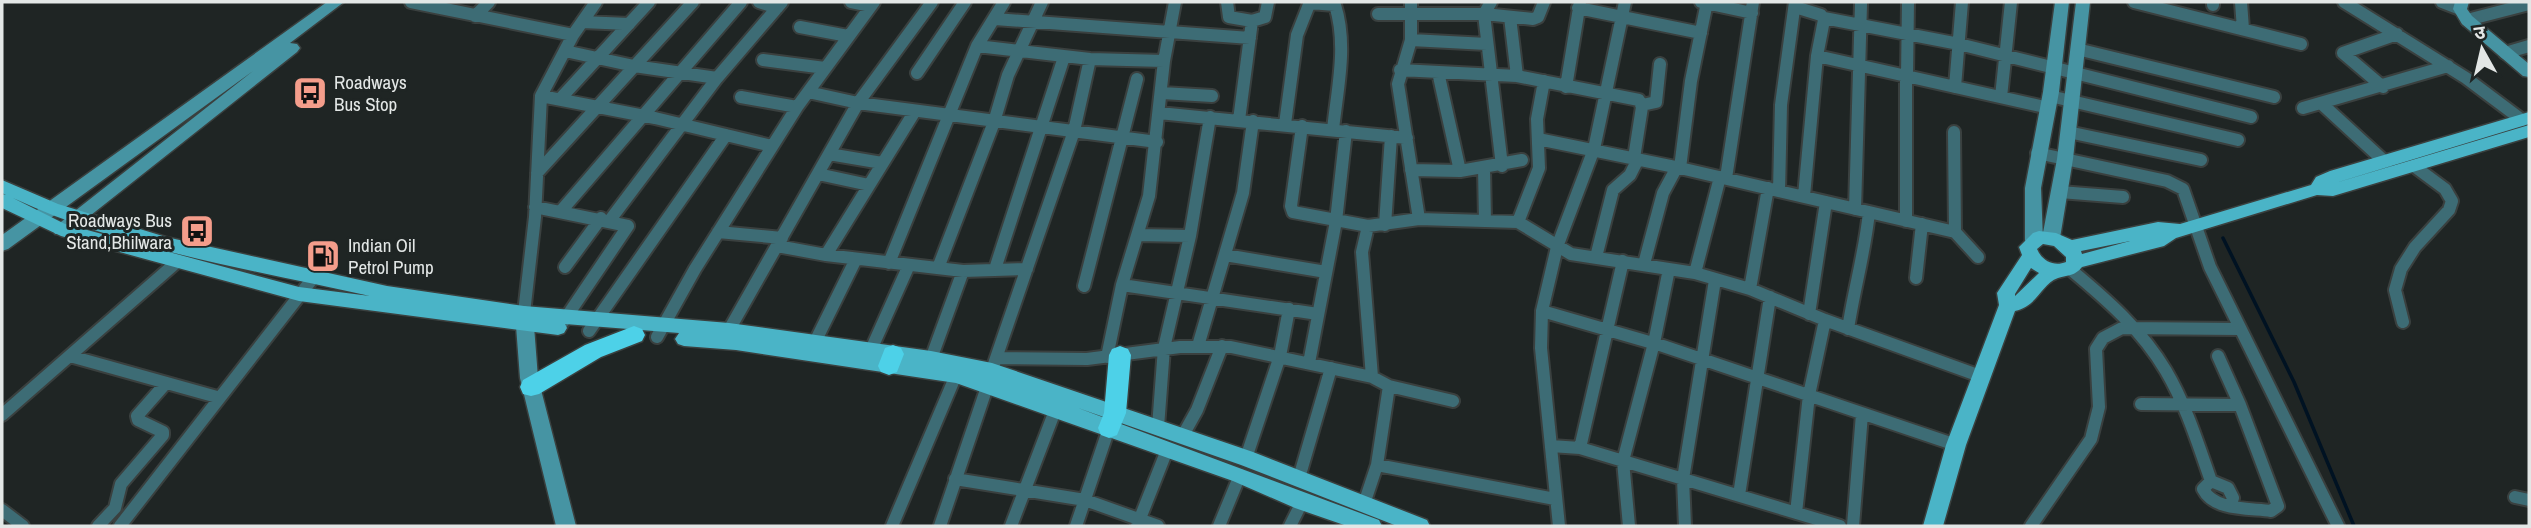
<svg xmlns="http://www.w3.org/2000/svg" width="2531" height="528" font-family="'Archivo Narrow','Noto Sans Devanagari',sans-serif">
<style>
.lines{fill:none;stroke-linecap:round;stroke-linejoin:round}
.stream{stroke:#001222;stroke-width:3.5}
.street-casing{stroke:#3a403f;stroke-width:16}
.secondary-casing{stroke:#3a403f;stroke-width:3}
.primary-casing{stroke:#3a403f;stroke-width:3}
.highway-casing{stroke:#3a403f;stroke-width:3}
.street{stroke:#3d6c75;stroke-width:12}
.secondary{fill:#4694a3;fill-rule:evenodd}
.primary{fill:#4ab4c7;fill-rule:evenodd}
.highway{fill:#4dd1e8;fill-rule:evenodd}
.labels{text-anchor:middle;stroke-width:6;stroke-linejoin:round;paint-order:stroke}
.poi-label{font-size:19px;fill:#e3e7e6;stroke:#1f2524;text-anchor:start}
</style>
<rect width="100%" height="100%" fill="#1f2524"/>
<g class="lines">
<!-- stream -->
<path class="stream" d="M2223,238L2294,382L2354,526"/>
<!-- street casing -->
<g class="street-casing">
<path id="street" d="M411,2L573,35
M759,2L777,8
M851,2L871,6
M1227,2L1229,17L1252,21L1265,17L1268,2
M1411,2V40L1398,84L1419,219
M1491,2L1484,14L1502,166
M1701,2L1752,13
M2134,2L2301,44
M2213,2V5
M2241,2L2243,29
M2344,2L2466,78L2522,120
M2442,2L2460,9
M1310,3L1335,5C1348,46 1337,89 1333,130
M1795,7L1821,15L1824,20L1817,56L1804,196
M1578,8L1701,33
M1378,14H1484L1533,19L1538,17L1544,2
M475,16L489,2
M1510,17L1517,76
M1824,18L1959,44L2251,117
M995,19L1250,38
M2467,20L2529,4
M582,22L629,24
M800,27L848,36
M1411,40L1487,44
M977,46L1090,59L1164,61
M2077,49L2274,97
M565,51L634,66L717,78
M2505,53L2529,46
M1817,56L2049,108
M763,60L825,68
M1400,70L1517,76L1639,100L1642,107L1634,158
M1438,72L1460,171
M917,73L965,2
M1906,76V221
M1907,76L1908,2
M1566,87L1580,2
M1955,87L1962,2
M2383,87L2343,53L2397,34
M808,92L858,103L1157,142
M1162,93L1212,96
M541,96L655,118L772,146
M2050,96L2238,140
M741,97L797,107
M2001,97L2011,2
M560,99L649,2
M2322,104L2384,161
M1642,105L1656,102L1660,64
M2303,108L2448,66
M1159,113L1407,138
M1239,120L1252,21
M1285,124L1297,35L1310,2
M1302,126L1291,206L1293,212L1368,226L1419,219L1518,222L1571,254L1695,273L1750,289L1825,320L1980,376
M1954,132L1955,232
M2068,132L2201,160
M1538,139L1680,168L1955,232L1978,257
M2037,153L2167,181L2183,189L2210,267L2338,526
M829,154L882,163
M1484,168L1485,221
M1680,168L1691,81L1707,2
M1411,170L1460,171L1522,160
M537,173L693,2
M818,174L869,185
M1726,178L1753,2
M1779,191L1781,105L1795,2
M2060,192L2123,197
M535,207L628,226L563,322
M1855,209L1861,4
M561,211L741,2
M610,220L717,78L782,2
M1518,222L1539,168L1537,119L1544,81
M1385,225L1391,136
M718,232L782,238
M1138,235L1190,236
M777,246L826,255L963,271L1027,269
M826,255L915,111
M1225,255L1326,272
M1596,257L1613,190L1630,175L1638,159
M889,263L977,46L1004,2
M1644,264L1663,193L1677,167
M565,267L601,218
M938,268L994,122L1008,75L1042,2
M995,269L1064,57
M2070,269C2106,299 2142,330 2166,371C2186,405 2198,444 2211,481
M1695,273L1720,177
M1916,278L1922,224
M1122,285L1318,314
M1084,286L1137,79
M1750,289L1768,188
M1542,311L1663,346L1956,445
M524,313L535,217L541,96L573,35L596,2
M1809,314L1826,202
M2403,322L2395,290L2401,269L2415,247L2449,210L2452,201L2445,189L2414,166
M1848,329C1854,289 1865,252 1869,212
M729,330L858,103L932,2
M589,331L726,135
M657,337L695,269L797,107L874,2
M815,342L856,259
M1198,346L1243,193L1253,121
M870,352L909,265
M70,356L217,397
M1107,357L1122,285L1149,196L1164,61L1175,2
M996,358L1087,359L1180,347H1231L1372,377
M931,359L963,271
M1309,363L1336,221L1346,131
M994,364L1074,131L1090,59
M1389,386L1453,401
M2141,404L2240,405
M2,415L178,261
M1158,427L1164,348L1190,236L1210,117
M1182,437L1197,410L1222,346
M1551,446L1580,448L1840,526
M1580,448L1623,261
M1246,458L1280,356L1289,309
M1377,465L1555,499
M1299,478L1331,368
M955,479L1085,500L1158,526
M2211,481L2203,489C2214,511 2249,508 2271,511L2278,506L2240,405L2218,356
M2211,481L2228,488L2233,498L2230,504
M1739,495L1770,297
M2515,497L2529,500
M1364,504L1377,465L1389,386L1372,377L1362,252L1368,226
M2,510L23,526
M1796,513L1809,395L1825,320
M98,526L115,508L121,484L163,435V432L138,420L137,416L166,383
M120,526L313,278
M892,526L956,375
M940,526L988,384
M1011,526L1056,408
M1076,526L1109,428
M1137,526L1167,450
M1219,526L1240,475
M1290,526L1302,502
M1559,526L1541,348L1542,311L1557,247L1594,149L1625,2
M1629,526L1623,461L1654,343L1669,269
M1685,526L1683,479L1715,280
M1853,526L1862,414
M2031,526L2091,439L2099,407L2096,349L2103,338L2122,328L2240,329"/>
</g>
<!-- secondary casing -->
<g class="secondary-casing">
<path id="secondary" d="M327,2H344L290,43L297,44L300,48L297,52L67,234H55L52,229L253,71L8,249L2,251V235Z
M2055,2H2069L2059,92L2041,188L2043,240L2040,245H2028L2025,240V188L2043,92Z
M2076,2H2090L2073,159L2060,238L2057,243H2045L2042,238L2057,159Z
M2455,2H2469L2467,9L2472,16L2529,64V77L2523,76L2462,24L2453,9Z
M524,306L530,308L533,313L538,378L576,526H556L520,378L515,313L518,308Z"/>
</g>
<!-- primary casing -->
<g class="primary-casing">
<path id="primary" d="M2529,112V124L2332,184L2529,125V137L2333,196L2317,195L2176,238L2164,246L2082,267C2075,276 2068,275 2058,278C2041,284 2038,306 2015,311L1966,445L1943,526H1923L1946,445L1999,305L1997,293L2022,255L2019,247L2033,233L2039,231L2056,233L2072,240L2158,222L2180,224L2311,185L2316,177L2330,171ZM2130,241L2082,254L2081,251ZM2043,244L2054,246L2066,257V262C2054,267 2042,261 2037,249ZM2031,268L2039,273L2015,296V294Z
M2,180L58,204L166,237L387,286L524,306L729,323L931,351L992,363L1253,452L1427,520L1430,526H1397L1241,465L1078,408L1379,520L1382,526H1347L1295,508L1233,481L956,383L736,350L684,346L678,344L675,339L679,333L565,324L567,328L564,333L558,335L299,301L61,236L2,208V194L6,195L2,193ZM13,198C124,250 250,269 370,296L299,287L65,224Z"/>
</g>
<!-- highway casing -->
<g class="highway-casing">
<path id="highway" d="M634,326L642,329L645,335L642,341L601,357L539,394L531,396L523,394L520,387L523,380L585,345Z
M893,345L901,348L904,354L897,372L889,375L881,372L878,366L885,348Z
M1120,346L1128,349L1131,355L1126,413L1117,435L1109,438L1101,435L1098,428L1104,413L1109,355L1112,349Z"/>
</g>
<!-- street -->
<use href="#street" class="street"/>
<!-- secondary -->
<use href="#secondary" class="secondary"/>
<!-- primary -->
<use href="#primary" class="primary"/>
<!-- highway -->
<use href="#highway" class="highway"/>
</g>
<!-- icons -->
<defs>
<g id="bus-square" transform="scale(1.75)"><rect x="-9" y="-9" width="18" height="18" rx="4" fill="#f49d8b" stroke="#1f2524"/><path d="M-5-6H5V4H4V6H2V4H-2V6H-4V4H-5ZM-3.5-4V0h7V-4ZM-3.5 1.2v1.5H-2V1.2ZM2 1.2v1.5H3.5V1.2Z" fill="#111"/></g>
<g id="fuel-square" transform="scale(1.75)"><rect x="-9" y="-9" width="18" height="18" rx="4" fill="#f49d8b" stroke="#1f2524"/><path d="M-5.5-6h7V0h2V4h1.3V-2.5L3-4.5l.8-.8L6-3V5H2.5V1h-1V6h-7ZM-4.2-4.7v3.2H.2V-4.7Z" fill="#111"/></g>
</defs>
<g fill-rule="evenodd">
<use href="#bus-square" x="310" y="93"/>
<use href="#bus-square" x="197" y="231"/>
<use href="#fuel-square" x="323" y="256"/>
</g>
<g class="labels">
<!-- poi labels -->
<g class="poi-label">
<text x="334" y="89">Roadways<tspan x="334" dy="22">Bus Stop</tspan></text>
<text x="172" y="227" text-anchor="end">Roadways Bus<tspan x="172" dy="22">Stand,Bhilwara</tspan></text>
<text x="348" y="252">Indian Oil<tspan x="348" dy="22">Petrol Pump</tspan></text>
</g>
</g>
<!-- border -->
<rect width="2531" height="528" fill="none" stroke="#e3e7e6" stroke-width="7"/>
<!-- north arrow -->
<g transform="translate(2482 49) rotate(352)" stroke="#1f2524" stroke-width="5" paint-order="stroke">
<path d="M0-5L12 26L0 18L-12 26Z" fill="#e3e7e6"/>
<text y="-10" font-size="19" font-weight="bold" text-anchor="middle" fill="#e3e7e6">उ</text>
</g>
</svg>
